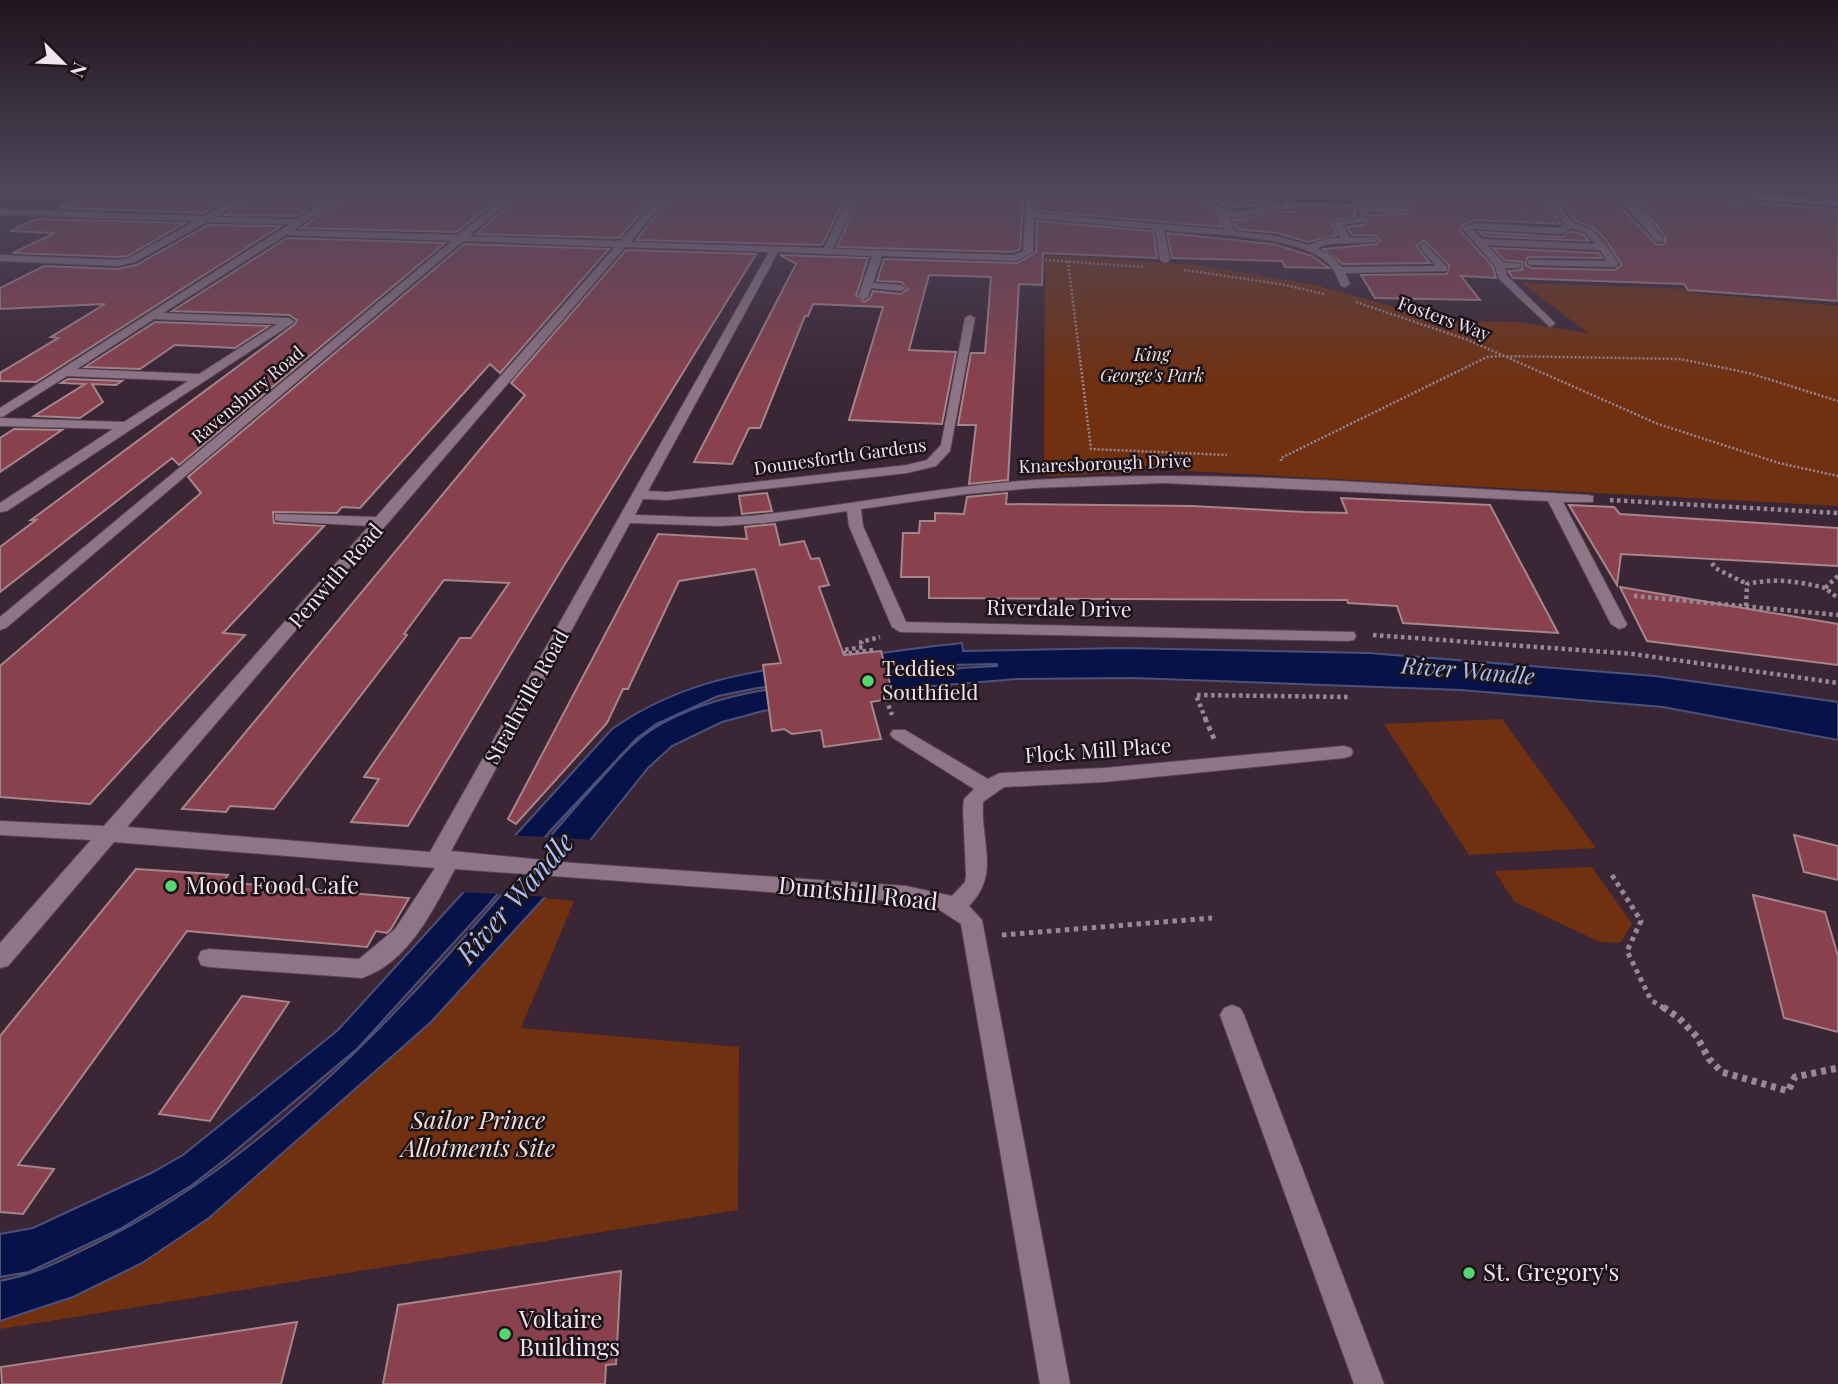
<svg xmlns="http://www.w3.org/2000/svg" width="1838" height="1384" font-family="'Playfair Display',serif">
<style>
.green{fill:#713111}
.water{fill:#071348;stroke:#4d517a;stroke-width:2}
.pier{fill:#3a2635}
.building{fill:#89414e;stroke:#a6868a;stroke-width:2}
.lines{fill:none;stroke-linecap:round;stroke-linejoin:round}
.minor-casing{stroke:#574553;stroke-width:2}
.major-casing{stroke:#574553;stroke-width:2}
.path-far3{stroke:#988794;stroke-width:2.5;stroke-dasharray:2 2;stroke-linecap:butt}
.path-far2{stroke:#988794;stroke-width:4.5;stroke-dasharray:3.5 3.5;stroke-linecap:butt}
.path-far1{stroke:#988794;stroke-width:5;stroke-dasharray:4.5 4.5;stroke-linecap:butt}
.path{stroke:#988794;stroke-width:7;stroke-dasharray:5 5;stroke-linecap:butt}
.minor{fill:#8e7587;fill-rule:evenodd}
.major{fill:#ae90cb;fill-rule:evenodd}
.poi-dot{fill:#56d671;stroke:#1c1319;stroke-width:2.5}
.labels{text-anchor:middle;stroke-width:5;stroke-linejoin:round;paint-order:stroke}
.far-street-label{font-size:18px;fill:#f1e3ed;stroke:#1c1319}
.far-park-label{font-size:18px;font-style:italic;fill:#f3dfd6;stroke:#1c1319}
.street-label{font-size:21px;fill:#f1e3ed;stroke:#1c1319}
.poi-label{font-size:21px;fill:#f1e3ed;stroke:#1c1319;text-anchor:start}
.water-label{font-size:23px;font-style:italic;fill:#aac0f4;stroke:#1c1319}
.near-poi-label{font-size:24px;fill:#f1e3ed;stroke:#1c1319;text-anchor:start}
.near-street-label{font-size:24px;fill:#f1e3ed;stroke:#1c1319}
.near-park-label{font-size:24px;font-style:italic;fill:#f3dfd6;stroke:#1c1319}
.near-water-label{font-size:28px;font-style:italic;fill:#aac0f4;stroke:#1c1319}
</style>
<rect width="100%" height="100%" fill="#3a2635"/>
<!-- green -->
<path class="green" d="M1045,255L1198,265L1316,285L1444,321L1517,322L1588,333L1522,283L1686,289L1694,293L1838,306V506L1170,470L1049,476L1044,473Z
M1502,719L1596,848L1469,855L1384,724Z
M1592,867L1632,924L1620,943L1600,942L1515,902L1494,871Z
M544,898L574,901L521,1028L739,1047L738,1210L0,1329V1321L73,1297L142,1263L209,1218L431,1022Z"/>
<!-- water -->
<path class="water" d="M962,643L963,651L1122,648L1369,653L1655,676L1838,702V740L1663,707L1461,690L1133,678L1017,679L896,689L763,711L722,722L672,746L648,768L544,898L431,1022L209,1218L142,1263L73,1297L0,1321V1281C36,1274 58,1262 91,1246C249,1170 381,1034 494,903C529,862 562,821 598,782C617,761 636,737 661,724C718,692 781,687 844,680C895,674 946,668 997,666V664L947,665L758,688L718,696L656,724L636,739L551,830L490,903L358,1048L227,1158L192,1185L120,1229L29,1272L0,1277V1234L33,1228L151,1173L183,1155L338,1030L612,729C678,683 741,673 818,662C866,655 914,648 962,643Z"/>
<!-- pier -->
<path class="pier" d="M511,835L594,840L549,897L461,892Z"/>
<!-- building -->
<path class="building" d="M299,191H337L297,216L225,215L247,202L269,203L284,194H294Z
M354,191H508L457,232L301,228Z
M524,191H661L619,238L476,234Z
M676,191H849L822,245L636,240Z
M862,191H1024L1020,249L1013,252L837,247Z
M1038,191H1081L1082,196L1191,198L1218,213L1222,227L1037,211Z
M1354,191L1533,193L1539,194L1561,224L1475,220L1461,226L1460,230L1493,267L1496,278L1461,276L1480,300L1375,298L1361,275L1447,274L1449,265L1424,240L1416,246L1430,263L1343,264L1323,249L1377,244L1380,240L1373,235H1352L1347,227L1364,225L1370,215L1407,214L1412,209L1407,204L1355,205L1356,216L1331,222L1337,235L1308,242L1277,233L1236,229L1233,220L1245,219L1269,211L1270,203L1230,208L1210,197L1274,201L1272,211L1294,212L1295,204L1352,205Z
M1555,195L1613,199L1657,245L1665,244V236L1634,200L1649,201L1645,195L1838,209V301L1688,290L1684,284L1513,278L1508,271L1522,270V262L1504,260L1493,248L1599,253L1602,258L1528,257L1525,264L1531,268L1614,270L1622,265L1605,239L1592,227L1575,221Z
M84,197L226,201L203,213L59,208Z
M36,219L185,223L128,256L118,257L13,253L55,233L10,231Z
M1037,221L1153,231L1157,258L1043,253L1042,285L1019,284L1008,480L969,484L976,425H958L971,353H985L991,277L929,275L909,350L956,352L942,424L849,420L883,307L813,304L808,316H805L760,428H749L732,464L694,462L796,264L780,255L868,258L856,296L864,302L870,298L873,291L901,294L908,289L901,282L877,281L884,259L1017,263L1036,252Z
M208,225L281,226L36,382L0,381V373L58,338L51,337L105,304L0,309V288L44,266L118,269L136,265Z
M1571,231L1584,235L1589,241L1483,236L1479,232L1562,237Z
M1167,233L1273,244L1312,256L1329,268L1285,267L1282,261L1172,258Z
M287,238L445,243L179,465L172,458L0,592V547L36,520H31L295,324L297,320L289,315L172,311Z
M464,244L609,249L500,373L490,364L360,508L342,507L337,513L273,512L274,523L324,526L223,633L245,635L90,804L0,797V666L201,493L188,477Z
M626,250L756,254L560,572L408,826L351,822L379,779L364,777L460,638H471L509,583L444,580L404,634L407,635L274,809L230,806L226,812L182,809L525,395L511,383Z
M155,322L269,326L235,348L175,345L140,369L85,367Z
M68,379L122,381L116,385L92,384L103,402L80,418L34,416L85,384L61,383Z
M14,429L62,430L0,472V438Z
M767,493L772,511L742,514L739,496Z
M1007,493L1006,504L1192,506L1305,512L1347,513L1341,498L1490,505L1558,633L1403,623L1397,606L1348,603L1347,600L929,598V577H901L903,533H919L920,521H935V513L964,514L967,497Z
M1569,505L1614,507L1620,514L1838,528V566L1621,554L1617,585Z
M775,524L780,545L804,541L811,559L819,558L829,585L819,587L844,655L881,651L894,698L871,702L881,739L824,747L821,730L792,734L784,729L772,731L763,665L781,663L755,569L679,581L628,689H623L607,723L516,824L508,819L658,534L747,539L745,527Z
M1620,587L1838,624V665L1647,641Z
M1794,835L1838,846V880L1804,872Z
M136,869L228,875L223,882L409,898L391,929L387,933L376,931L367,947L187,931L18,1165L54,1169L23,1214L0,1212V1036Z
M1753,895L1825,912L1838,956V1032L1784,1018Z
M242,996L289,1002L210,1121L159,1114Z
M621,1271L616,1364L606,1365L605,1384H383L398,1305Z
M297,1322L281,1384H2L1,1367Z"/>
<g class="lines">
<!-- minor casing -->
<g class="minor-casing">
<path id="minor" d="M250,191H260L216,217L298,219L342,191H352L293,230L458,235L512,191H521L469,236L620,241L665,191H673L630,242L824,248L852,191H860L833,249L1014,255L1023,251L1027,191H1035L1034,213L1225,230L1220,211L1183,191H1199L1207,196V200L1229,211H1243L1268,205V209L1244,217H1230L1234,231L1276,236L1308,245L1329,238H1341L1333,223L1358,218L1361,214L1357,207L1405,206L1409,209L1405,212H1366L1368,216L1364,222L1343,225L1350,238L1372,237L1377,240L1375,242L1330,244L1316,248L1330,255L1342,267L1436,266L1419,246L1424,243L1447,267V271L1345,273L1350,284L1345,287L1341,286C1337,278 1335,269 1328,263C1295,234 1208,235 1164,230L1170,260L1165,263L1160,260L1155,229L1034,218L1033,252L1016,261L882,256L873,283L901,285L906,288L901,291L871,288L868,297L863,300L858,297L872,256L778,252L648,491L667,492L907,465L927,460L941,445L965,318L970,315L975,318L950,451L936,466L907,473L667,500L643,499L635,515C679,516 723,520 767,514C856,504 944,486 1034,480C1217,468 1405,486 1588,495L1593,496V502H1563L1627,624L1625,627L1619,629L1611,624L1548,501L1163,483L1034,488L966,494L861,509L863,526L906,622L1354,632L1356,636L1354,640L1348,641L900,632L892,627L849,526L847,511L765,523L719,526L630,523L451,851L573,863L906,886L952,896L965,882L966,876L963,809L964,799L974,789L893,738L890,734L893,730H905L988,779L1000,773L1104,768L1344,746L1351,748L1353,752L1351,756L1344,758L1104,782L1004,787L983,802C980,841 1001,874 969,906L982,920L1070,1384H1040L961,924L935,907L880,900L455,869C433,910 409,962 362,978L209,967L201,965L198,958L201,951L209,949L359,959L395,929L435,868L114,842L8,966L0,968V943L91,840L0,835V821L104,826L369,526L280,521L275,520V514L376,517L615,247L463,241L6,628L0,630V617L452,241L286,235L163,313L289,318L294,321L293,323L7,511L0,512V503L113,429L0,426V418L124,422L188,381L67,376L4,416L0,417V408L290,224L207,222L135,262L118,266L0,261V255L118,260L129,258L195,221L0,215V209L204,216ZM625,247L769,252L430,852L127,827ZM154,319L277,324L199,374L77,369Z
M1540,191H1548L1573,223L1591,229L1603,241L1619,264L1614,267L1531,265L1528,264V260L1607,261L1600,250L1487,245L1503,262L1520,264V268H1505L1507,276L1554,322L1555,324L1550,327L1499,279L1495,266L1462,228L1475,223L1560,228L1565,224ZM1571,228L1585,233L1596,244L1482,239L1472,229L1562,234Z
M1608,191C1631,191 1649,222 1663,238V242H1657L1625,205Z
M1286,194L1290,197L1294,209H1274V205L1285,204L1282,197Z
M1232,1005L1240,1008L1244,1015L1384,1384H1354L1220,1015L1224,1008Z"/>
</g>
<!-- major casing -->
<g class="major-casing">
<path id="major" d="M1671,191H1709L1838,200V206L1675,193Z"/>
</g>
<!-- path-far3 -->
<path class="path-far3" d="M1045,260L1144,267
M1068,261L1091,449L1227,455
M1184,270L1280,284L1324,294
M1356,302L1468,340L1658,424L1779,463L1838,476
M1281,461V458L1487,357L1501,356L1680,359L1749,373L1838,401"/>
<!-- path-far2 -->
<path class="path-far2" d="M1610,500L1838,513
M1712,563L1715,568L1747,584
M1838,576L1825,588L1838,598
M1634,596L1838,615
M1746,606L1747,584C1774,578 1798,581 1825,588
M1373,635L1633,654L1838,683
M873,650L845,654L843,650L863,647L861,642L880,637
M886,699L892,715
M1206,720L1196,695L1349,697"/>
<!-- path-far1 -->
<path class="path-far1" d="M1205,718L1215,741
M1612,875L1641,921L1627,951L1651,1000L1665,1009
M1002,935L1212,918"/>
<!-- path -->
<path class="path" d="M1663,1007L1679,1018L1697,1037L1709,1059L1722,1072L1788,1091L1795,1077L1838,1068"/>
<!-- minor -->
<use href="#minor" class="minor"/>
<!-- major -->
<use href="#major" class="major"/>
</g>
<!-- sky -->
<linearGradient id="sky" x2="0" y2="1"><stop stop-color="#20151d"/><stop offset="0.5" stop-color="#4f475c"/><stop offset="1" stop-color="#4f475c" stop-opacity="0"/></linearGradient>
<rect width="1838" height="385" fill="url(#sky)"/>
<!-- markers -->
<g class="poi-dot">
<circle cx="868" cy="681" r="7"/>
<circle cx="171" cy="886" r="7"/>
<circle cx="1469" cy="1273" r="7"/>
<circle cx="505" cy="1334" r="7"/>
</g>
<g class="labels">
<!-- far-street labels -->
<g class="far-street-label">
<text transform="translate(1444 319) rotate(20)" y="6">Fosters Way</text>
<text transform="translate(248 395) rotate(-40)" y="6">Ravensbury Road</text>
<text transform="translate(840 457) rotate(-8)" y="6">Dounesforth Gardens</text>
<text transform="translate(1105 464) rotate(-2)" y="6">Knaresborough Drive</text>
</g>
<!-- far-park labels -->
<g class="far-park-label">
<text x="1152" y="361">King<tspan x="1152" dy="21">George's Park</tspan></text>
</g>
<!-- street labels -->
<g class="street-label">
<text transform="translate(336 576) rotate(-49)" y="7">Penwith Road</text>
<text transform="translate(1059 609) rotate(1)" y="7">Riverdale Drive</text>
<text transform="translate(527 697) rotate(-61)" y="7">Strathville Road</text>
<text transform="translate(1098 751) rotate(-4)" y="7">Flock Mill Place</text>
</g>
<!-- poi labels -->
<g class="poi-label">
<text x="882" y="676">Teddies<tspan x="882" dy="24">Southfield</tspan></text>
</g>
<!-- water labels -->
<g class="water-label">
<text transform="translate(1468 671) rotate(5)" y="8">River Wandle</text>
</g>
<!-- near-poi labels -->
<g class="near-poi-label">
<text x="185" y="894">Mood Food Cafe</text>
<text x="1483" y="1281">St. Gregory's</text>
<text x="519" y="1328">Voltaire<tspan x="519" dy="28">Buildings</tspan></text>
</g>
<!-- near-street labels -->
<g class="near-street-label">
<text transform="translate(858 894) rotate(6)" y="8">Duntshill Road</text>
</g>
<!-- near-park labels -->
<g class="near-park-label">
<text x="478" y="1129">Sailor Prince<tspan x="478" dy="28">Allotments Site</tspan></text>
</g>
<!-- near-water labels -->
<g class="near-water-label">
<text transform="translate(515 898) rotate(-49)" y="10">River Wandle</text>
</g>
</g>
<!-- north arrow -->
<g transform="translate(63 63) rotate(114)" stroke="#1c1319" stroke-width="5" paint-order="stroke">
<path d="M0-5L12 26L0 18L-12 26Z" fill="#f1e3ed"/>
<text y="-10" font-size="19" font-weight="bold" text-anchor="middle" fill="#f1e3ed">N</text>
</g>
</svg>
